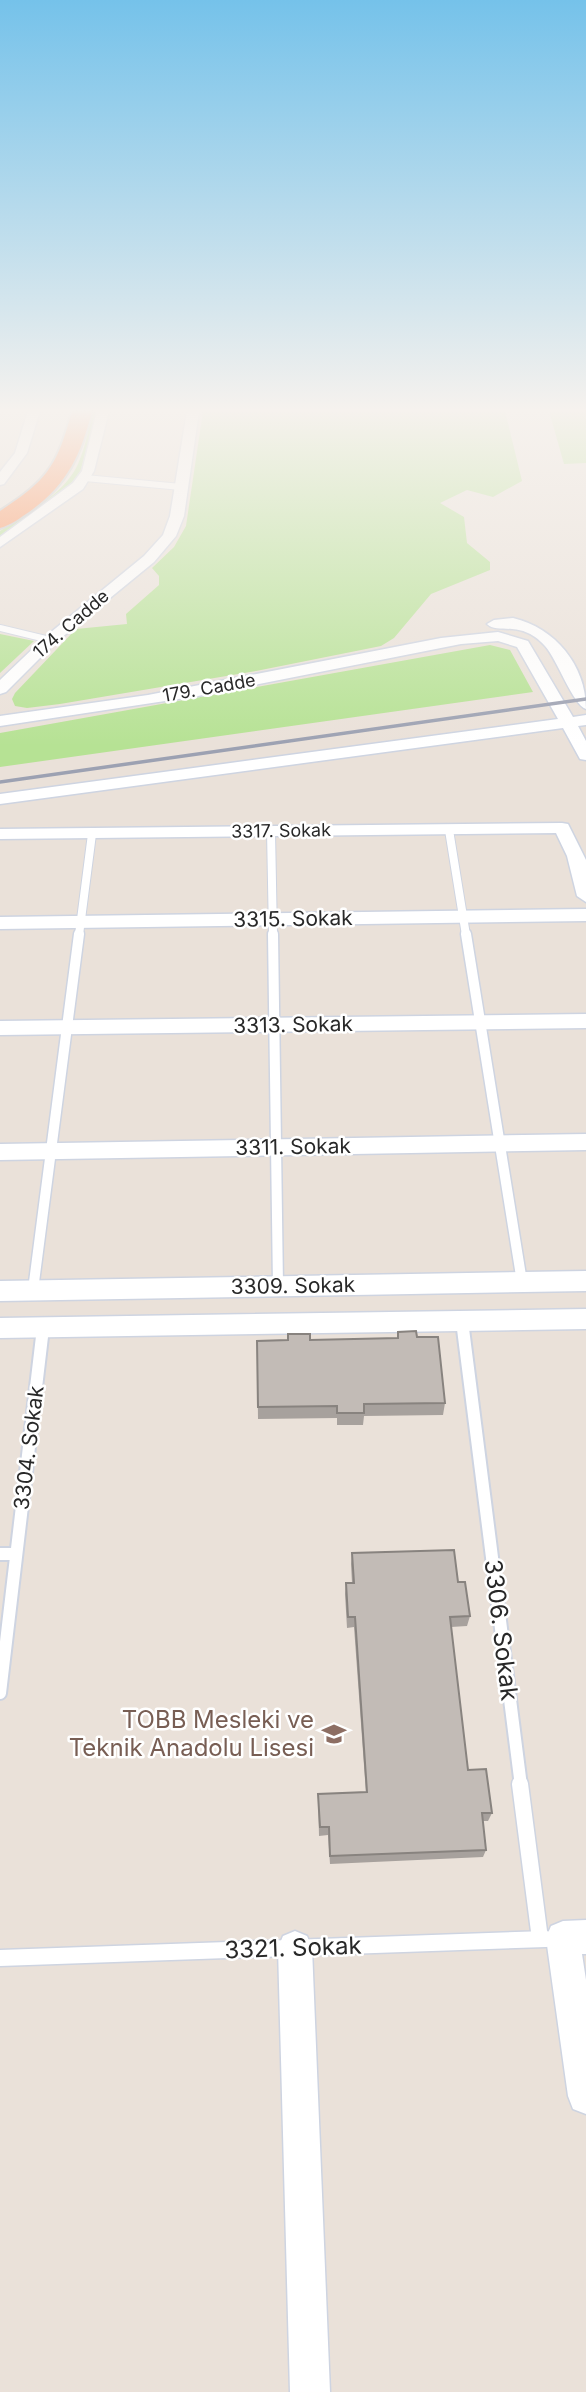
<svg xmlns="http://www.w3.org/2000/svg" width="586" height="2392" font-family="Inter,sans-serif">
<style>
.green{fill:#b6e294}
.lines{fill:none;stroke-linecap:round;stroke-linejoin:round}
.lane-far4-casing{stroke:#ced4e1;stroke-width:8}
.lane-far3-casing{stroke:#ced4e1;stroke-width:10}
.lane-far2-casing{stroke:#ced4e1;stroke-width:13}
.lane-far1-casing{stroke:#ced4e1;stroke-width:16}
.lane-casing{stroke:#ced4e1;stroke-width:19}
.street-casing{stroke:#ced4e1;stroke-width:3}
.highway-casing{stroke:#c3c3c3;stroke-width:4}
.lane-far4{stroke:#fff;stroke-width:6}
.lane-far3{stroke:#fff;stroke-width:8}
.lane-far2{stroke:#fff;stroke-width:10}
.lane-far1{stroke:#fff;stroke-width:12}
.lane{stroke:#fff;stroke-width:16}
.street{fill:#fff;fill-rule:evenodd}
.highway{fill:#fe8b50;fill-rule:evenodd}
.rail{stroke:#9ca1b2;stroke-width:3.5}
.wall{fill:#a7a19d}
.building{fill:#c2bbb6;stroke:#88837f;stroke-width:2}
.labels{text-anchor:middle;stroke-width:5;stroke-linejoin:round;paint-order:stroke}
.far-street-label{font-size:18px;fill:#282828;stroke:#fff}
.street-label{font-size:21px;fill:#282828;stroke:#fff}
.near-street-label{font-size:24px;fill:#282828;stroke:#fff}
.near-education-label{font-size:24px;fill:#785e54;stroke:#fff;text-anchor:end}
</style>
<rect width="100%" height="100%" fill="#eae1d9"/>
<!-- green -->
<path class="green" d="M92,411H98L78,479L0,537V531C28,512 68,493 80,459C86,444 89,427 92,411Z
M203,411H505L522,481L493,497L467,490L440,503L464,517L467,543L490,562V570L431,594L394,638L381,646L256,671L60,704L27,708L15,706L12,699L15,693L76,629L127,624L126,614L159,585V576L152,568L174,547L186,526Z
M549,411H586V463L564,464Z
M0,634L34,641L0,673Z
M490,645L510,650L533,692L0,767V733Z"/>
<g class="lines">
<!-- lane-far4 casing -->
<g class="lane-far4-casing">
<path id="lane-far4" d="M85,478L181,487
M0,628L50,640"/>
</g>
<!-- lane-far3 casing -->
<g class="lane-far3-casing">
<path id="lane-far3" d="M449,830L466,935
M271,831L273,935
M79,935L92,834"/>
</g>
<!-- lane-far2 casing -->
<g class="lane-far2-casing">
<path id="lane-far2" d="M273,934L278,1286
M466,934L522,1282
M33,1290L79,934"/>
</g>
<!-- lane-far1 casing -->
<g class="lane-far1-casing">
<path id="lane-far1" d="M462,1321L521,1786
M0,1554H16
M0,1693L43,1328"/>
</g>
<!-- lane casing -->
<g class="lane-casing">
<path id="lane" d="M520,1784L540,1939
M0,1958L546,1939"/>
</g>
<!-- street casing -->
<g class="street-casing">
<path id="street" d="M28,411H40L27,453L4,484L0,485V472L15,453Z
M97,411H109L94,471L83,489L0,547V537L73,483L82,471Z
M187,411H199L184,516L176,536L154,562L55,643L6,692L0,694V680L45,637L144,556L163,535L170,516Z
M513,618C555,628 586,665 586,709C573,705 557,659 545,646C521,619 498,635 487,624L494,620Z
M498,632L528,641L573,717L586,715V725L578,726L586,741V760L580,759L563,728L0,804V794L558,719L517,647L498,641L461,644L198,696L0,726V716L148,695L441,638Z
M562,823L568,824L586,860V902L577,896L567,856L556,833L0,839V829Z
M586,909V921L0,929V917Z
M586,1014V1028L0,1035V1021Z
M586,1134V1150L0,1160V1144Z
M586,1271V1291L0,1301V1281Z
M586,1309V1329L0,1338V1318Z
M586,1920V1954H582L586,1980V2114L573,2109L568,2096L546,1938L551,1926L563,1921Z
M295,1931L307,1936L312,1948L330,2392H290L278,1948L283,1936Z"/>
</g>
<!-- highway casing -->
<g class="highway-casing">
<path id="highway" d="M72,411H92C81,455 67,485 29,512C20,518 11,525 0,528V511C48,480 57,466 72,411Z"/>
</g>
<!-- lane-far4 -->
<use href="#lane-far4" class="lane-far4"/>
<!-- lane-far3 -->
<use href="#lane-far3" class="lane-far3"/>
<!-- lane-far2 -->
<use href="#lane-far2" class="lane-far2"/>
<!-- lane-far1 -->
<use href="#lane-far1" class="lane-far1"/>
<!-- lane -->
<use href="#lane" class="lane"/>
<!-- street -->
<use href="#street" class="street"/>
<!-- highway -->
<use href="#highway" class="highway"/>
<!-- rail -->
<path class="rail" d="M0,782L586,699"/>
</g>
<!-- wall -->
<path class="wall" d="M398,1332L417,1337L445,1403L443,1415L364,1416L363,1425H337V1418L258,1419L257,1341L397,1338Z
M352,1553L458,1582L470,1616L467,1626L451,1627L468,1770L492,1813L488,1821H483L486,1850L483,1857L330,1864L328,1835L319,1836L318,1794L366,1793L354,1627L347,1628L345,1594L346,1583H352L351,1564Z"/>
<!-- building -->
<path class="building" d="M416,1331L417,1337H438L445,1403L364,1404V1413H337V1406L258,1407L257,1341L288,1340V1334H310V1340L398,1338V1332Z
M454,1550L458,1582H465L470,1616L450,1617L468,1770L486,1769L492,1813H482L486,1850L330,1856L329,1827H320L318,1794L367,1792L355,1617H348L346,1583H354L352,1553Z"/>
<!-- sky -->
<linearGradient id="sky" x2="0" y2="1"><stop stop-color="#75c2ea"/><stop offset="0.55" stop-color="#f6f2ee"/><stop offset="1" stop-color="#f6f2ee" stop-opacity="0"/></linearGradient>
<rect width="586" height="746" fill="url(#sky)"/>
<!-- icons -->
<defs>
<g id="school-bare" transform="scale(1.89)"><path d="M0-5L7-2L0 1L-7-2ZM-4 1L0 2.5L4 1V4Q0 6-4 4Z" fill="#8d6e63" stroke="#fff" stroke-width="2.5" paint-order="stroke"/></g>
</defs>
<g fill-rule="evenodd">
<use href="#school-bare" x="334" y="1734"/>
</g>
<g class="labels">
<!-- far-street labels -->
<g class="far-street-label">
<text transform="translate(71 624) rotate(-41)" y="6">174. Cadde</text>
<text transform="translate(209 688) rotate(-10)" y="6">179. Cadde</text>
<text transform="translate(281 831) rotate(-1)" y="6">3317. Sokak</text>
</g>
<!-- street labels -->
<g class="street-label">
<text transform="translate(293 919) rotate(-1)" y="7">3315. Sokak</text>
<text transform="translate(293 1025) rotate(-1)" y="7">3313. Sokak</text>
<text transform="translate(293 1147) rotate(-1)" y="7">3311. Sokak</text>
<text transform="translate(293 1286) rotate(-1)" y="7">3309. Sokak</text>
<text transform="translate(29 1448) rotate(-83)" y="7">3304. Sokak</text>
</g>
<!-- near-street labels -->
<g class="near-street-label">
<text transform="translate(501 1630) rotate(83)" y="8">3306. Sokak</text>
<text transform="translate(293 1948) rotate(-2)" y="8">3321. Sokak</text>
</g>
<!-- near-education labels -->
<g class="near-education-label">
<text x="314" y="1728">TOBB Mesleki ve<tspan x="314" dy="28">Teknik Anadolu Lisesi</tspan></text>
</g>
</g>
</svg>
